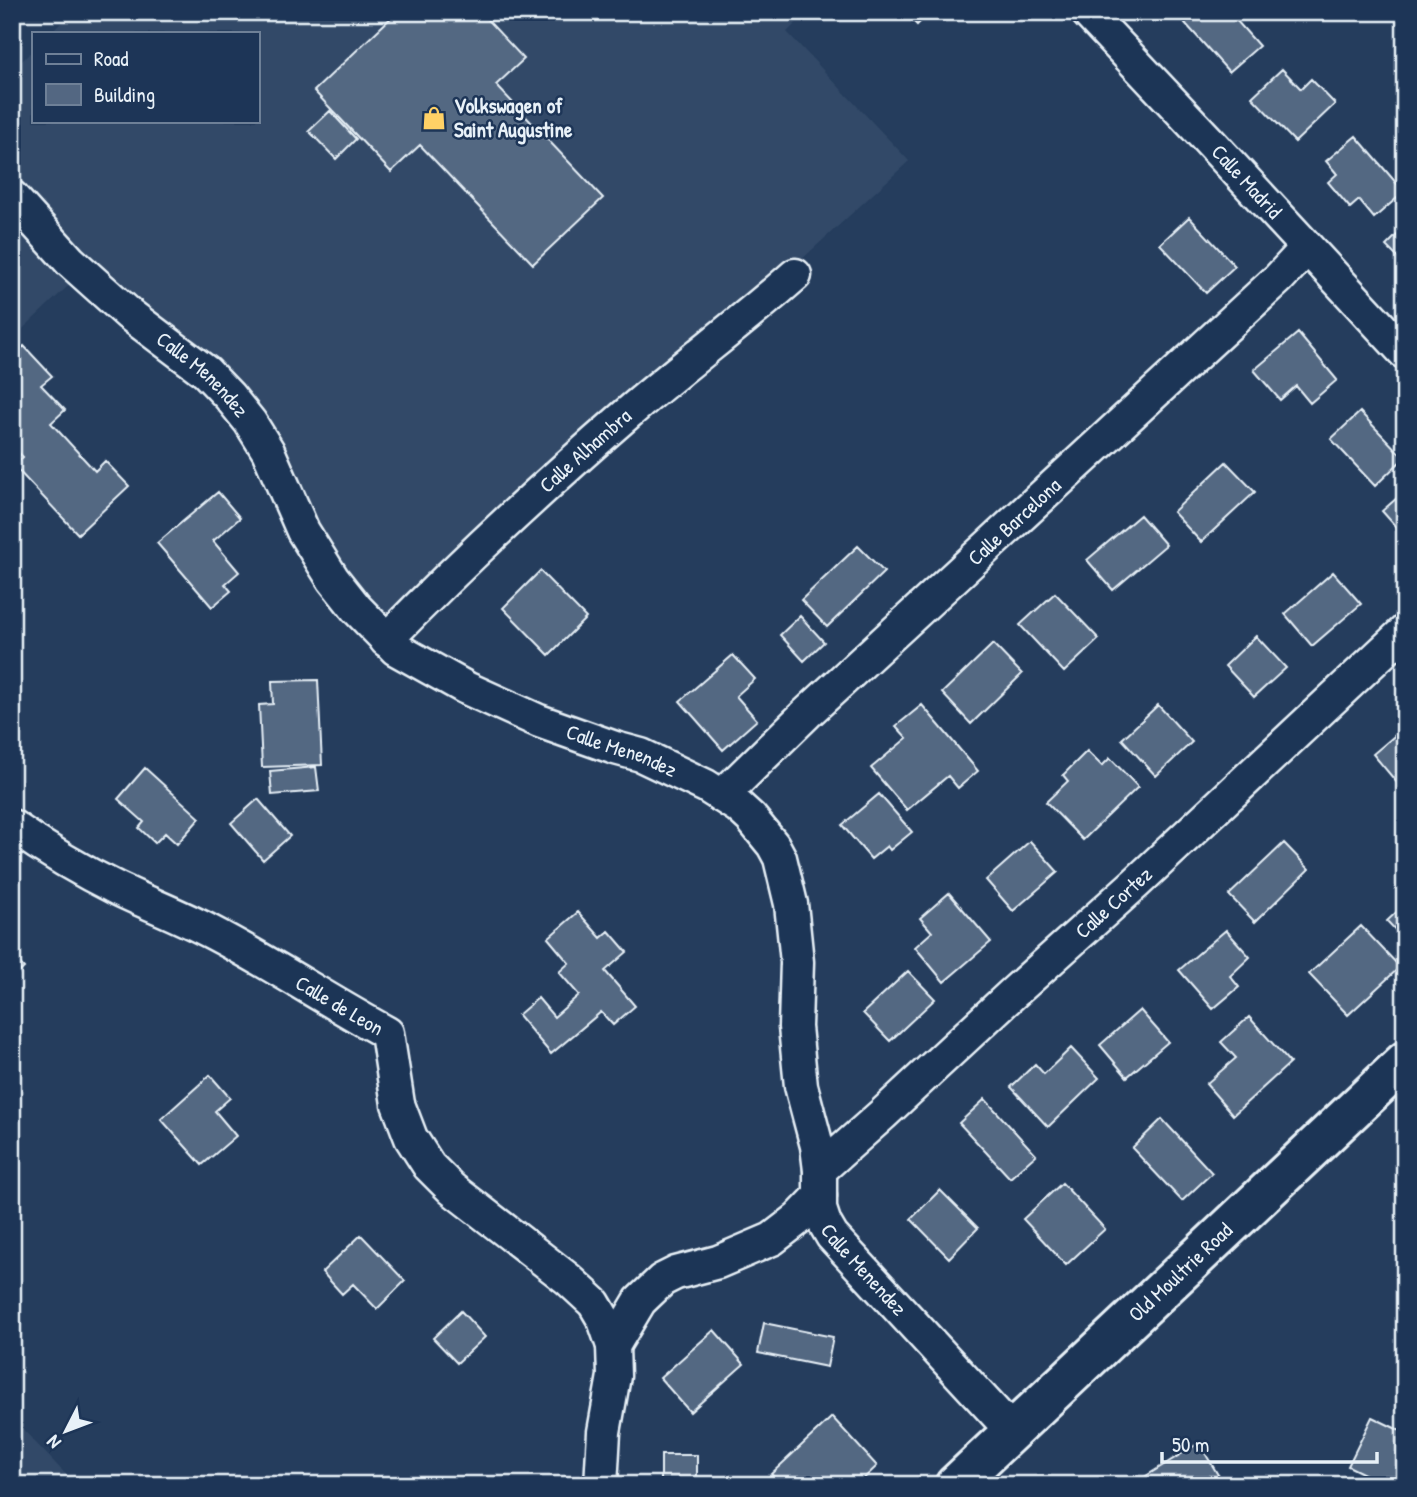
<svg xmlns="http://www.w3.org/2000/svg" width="1417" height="1497" font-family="'Patrick Hand',sans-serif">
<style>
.built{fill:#334a68}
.building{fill:#536782;stroke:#e8f1f8;stroke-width:2}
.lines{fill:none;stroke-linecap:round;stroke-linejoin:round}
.street-casing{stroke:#e8f1f8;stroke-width:37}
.secondary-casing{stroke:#e8f1f8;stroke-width:44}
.street{stroke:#1d3557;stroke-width:32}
.secondary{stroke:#1d3557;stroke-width:38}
.labels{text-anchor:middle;stroke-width:5;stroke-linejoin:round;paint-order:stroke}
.poi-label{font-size:21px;font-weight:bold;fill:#e8f1f8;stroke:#1d3557;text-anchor:start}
.street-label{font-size:21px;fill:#e8f1f8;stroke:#1d3557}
</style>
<rect width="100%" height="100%" fill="#253d5d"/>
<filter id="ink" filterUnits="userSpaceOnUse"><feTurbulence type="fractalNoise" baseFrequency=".0143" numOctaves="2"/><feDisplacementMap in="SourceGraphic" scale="14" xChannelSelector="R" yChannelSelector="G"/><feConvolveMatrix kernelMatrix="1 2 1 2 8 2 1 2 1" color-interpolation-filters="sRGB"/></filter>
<g filter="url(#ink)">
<!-- built -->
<path class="built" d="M72,12H807L787,32L909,161L395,632L302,529L231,388L86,269L12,339V71L33,50V121H257V33H51Z
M12,1418L76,1485H12Z"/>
<!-- building -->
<path class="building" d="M397,12H480L524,59L496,85L603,198L533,264L420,145L391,172L314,91Z
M904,12H930L917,25Z
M1197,12H1229L1259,46L1229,72L1185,23Z
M1282,69L1301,89L1311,79L1335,104L1295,142L1252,97Z
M330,111L356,139L336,159L309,131Z
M1356,136L1404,192L1374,218L1359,200L1350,208L1328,182L1337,174L1326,161Z
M1189,217L1235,266L1206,293L1160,244Z
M1405,227V265L1386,246Z
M1298,333L1337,380L1310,403L1296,386L1280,400L1254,370Z
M24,346L52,376L41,385L65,410L51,423L95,471L105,461L129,486L78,534L14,466L23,457L12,446V358Z
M1360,412L1404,458L1375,486L1331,439Z
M1226,462L1255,492L1201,542L1173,512Z
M1405,491V537L1382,511Z
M218,492L240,518L213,541L239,572L225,584L231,591L212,607L157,543Z
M1140,515L1166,545L1113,590L1087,560Z
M858,546L884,572L827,627L801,600Z
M540,571L586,618L549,655L503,608Z
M1333,572L1361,604L1312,646L1285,614Z
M1055,593L1099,639L1064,672L1020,625Z
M800,616L824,642L804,661L780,635Z
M1256,636L1286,668L1254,697L1225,666Z
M993,644L1022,674L971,724L942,693Z
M733,655L755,679L736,696L757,720L723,750L680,701Z
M318,680L322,765L262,767L259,705L273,704L272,681Z
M922,705L978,771L958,788L948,776L907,810L871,768L907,738L896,726Z
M1158,705L1192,742L1156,776L1122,739Z
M1405,727V788L1403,790L1373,754Z
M1087,751L1102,766L1110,758L1138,787L1083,840L1046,802L1068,781L1063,775Z
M316,767L319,791L272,795L270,771Z
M145,768L200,818L177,844L165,833L155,843L139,828L144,822L118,799Z
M879,794L912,832L890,850L887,846L871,859L842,825Z
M258,799L290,836L263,860L231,823Z
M1030,841L1058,872L1013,911L986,880Z
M1284,843L1309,869L1255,922L1229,895Z
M949,893L991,942L944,982L915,947L932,932L920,918Z
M1405,904V940L1387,921Z
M578,912L601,938L609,931L627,952L605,971L635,1006L613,1025L601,1012L551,1054L518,1015L538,998L554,1017L579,995L559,972L569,963L548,938Z
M1361,926L1400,967L1348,1015L1309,974Z
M1226,930L1250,957L1230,976L1239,987L1213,1009L1179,970Z
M12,955L24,968L12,979Z
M908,971L935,999L890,1041L863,1013Z
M1140,1010L1168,1042L1127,1077L1100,1045Z
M1249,1017L1290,1063L1233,1115L1206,1084L1236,1058L1221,1042Z
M1071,1048L1099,1078L1048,1127L1011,1087L1035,1064L1044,1074Z
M210,1075L230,1098L215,1111L236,1136L202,1165L161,1119Z
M985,1099L1036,1155L1010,1178L959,1123Z
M1162,1119L1212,1173L1182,1201L1132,1148Z
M1062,1183L1105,1229L1066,1265L1023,1219Z
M940,1190L978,1228L949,1258L911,1219Z
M361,1235L405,1281L377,1309L353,1284L342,1294L322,1272Z
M461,1311L485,1337L457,1363L433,1338Z
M764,1323L833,1337L827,1367L758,1353Z
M714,1330L744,1364L690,1412L660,1378Z
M832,1417L877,1466L857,1485H850L848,1483L846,1485H781L771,1474Z
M1372,1417L1405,1433V1485H1387L1348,1466Z
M1199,1443L1224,1485H1140L1138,1481Z
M661,1455H697V1485H661Z"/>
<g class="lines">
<!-- street casing -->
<g class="street-casing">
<g id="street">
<path id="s1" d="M1087,12L1207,139L1405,353"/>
<path id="s2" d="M12,197L70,261L129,314L206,372L229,396L250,422L268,451L303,531L333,579L356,608L396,649L466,688L539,721L615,748L641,755L706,786L739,807L751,818L773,845L780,858L791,904L797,962L795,1027L801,1086L817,1146L820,1170V1209L825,1224L832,1236L1012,1431"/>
<path id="s3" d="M386,640C463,561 544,486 627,414C682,366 741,323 795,275"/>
<path id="s4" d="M722,796L807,713L1279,278L1307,248"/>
<path id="s5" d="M12,826C46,850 81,871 118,889C149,904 181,916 211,932C271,963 328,1001 387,1033L398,1104L411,1138L429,1166L452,1189L568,1279L594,1303L604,1320L613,1346L614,1376L604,1432L601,1485"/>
<path id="s6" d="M820,1170L883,1114L1011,995L1136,883L1405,631"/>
<path d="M613,1346L640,1301L662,1280L676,1273L718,1262L772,1239L798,1219L820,1196"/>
</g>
</g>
<!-- secondary casing -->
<g class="secondary-casing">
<g id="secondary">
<path id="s7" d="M955,1485L1405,1061"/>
</g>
</g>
<!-- street -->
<use href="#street" class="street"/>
<!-- secondary -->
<use href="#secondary" class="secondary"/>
</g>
</g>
<!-- icons -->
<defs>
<g id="shop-bare" transform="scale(1.89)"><path d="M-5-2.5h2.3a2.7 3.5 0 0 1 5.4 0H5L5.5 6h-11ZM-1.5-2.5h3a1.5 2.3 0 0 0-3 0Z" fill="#ffd166" stroke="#1d3557" stroke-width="2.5" paint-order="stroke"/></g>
</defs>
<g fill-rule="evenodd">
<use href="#shop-bare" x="434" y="118"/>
</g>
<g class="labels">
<!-- poi labels -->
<g class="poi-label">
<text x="454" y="113">Volkswagen of<tspan x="454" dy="24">Saint Augustine</tspan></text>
</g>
<!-- street labels -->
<g class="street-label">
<text dy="7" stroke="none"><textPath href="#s1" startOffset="233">Calle Madrid</textPath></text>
<text dy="7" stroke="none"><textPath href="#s2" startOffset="261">Calle Menendez</textPath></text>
<text dy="7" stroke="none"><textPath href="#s3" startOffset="275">Calle Alhambra</textPath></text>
<text dy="7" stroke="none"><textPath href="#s4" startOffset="401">Calle Barcelona</textPath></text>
<text dy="7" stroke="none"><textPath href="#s2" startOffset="849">Calle Menendez</textPath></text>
<text dy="7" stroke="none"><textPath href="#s6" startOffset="397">Calle Cortez</textPath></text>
<text dy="7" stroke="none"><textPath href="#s5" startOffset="374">Calle de Leon</textPath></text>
<text dy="7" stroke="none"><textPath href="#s2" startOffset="1477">Calle Menendez</textPath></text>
<text dy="7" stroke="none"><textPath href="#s7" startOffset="310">Old Moultrie Road</textPath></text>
</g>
</g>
<!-- margin -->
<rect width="1417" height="1497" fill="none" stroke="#1d3557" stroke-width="42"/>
<rect x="21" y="21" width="1375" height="1455" fill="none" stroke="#e8f1f8" stroke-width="2.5" filter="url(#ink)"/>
<!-- legend -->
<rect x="32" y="32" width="228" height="91" fill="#1d3557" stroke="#6e8097" stroke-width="2"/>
<rect x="46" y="54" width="35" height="10" fill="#1d3557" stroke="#6e8097" stroke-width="2"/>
<text x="94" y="66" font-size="21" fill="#e8f1f8">Road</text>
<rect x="46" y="84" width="35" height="21" fill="#536782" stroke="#6e8097" stroke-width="2"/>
<text x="94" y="102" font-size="21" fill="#e8f1f8">Building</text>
<!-- north arrow -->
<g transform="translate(66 1431) rotate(228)" stroke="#1d3557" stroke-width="5" paint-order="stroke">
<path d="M0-5L12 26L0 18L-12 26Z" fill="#e8f1f8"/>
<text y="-10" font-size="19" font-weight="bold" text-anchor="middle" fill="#e8f1f8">N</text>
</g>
<!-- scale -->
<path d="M1162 1452v10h215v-10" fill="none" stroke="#e8f1f8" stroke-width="3.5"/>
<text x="1172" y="1452" font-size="21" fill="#e8f1f8" stroke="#1d3557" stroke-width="5" paint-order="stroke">50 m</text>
</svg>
